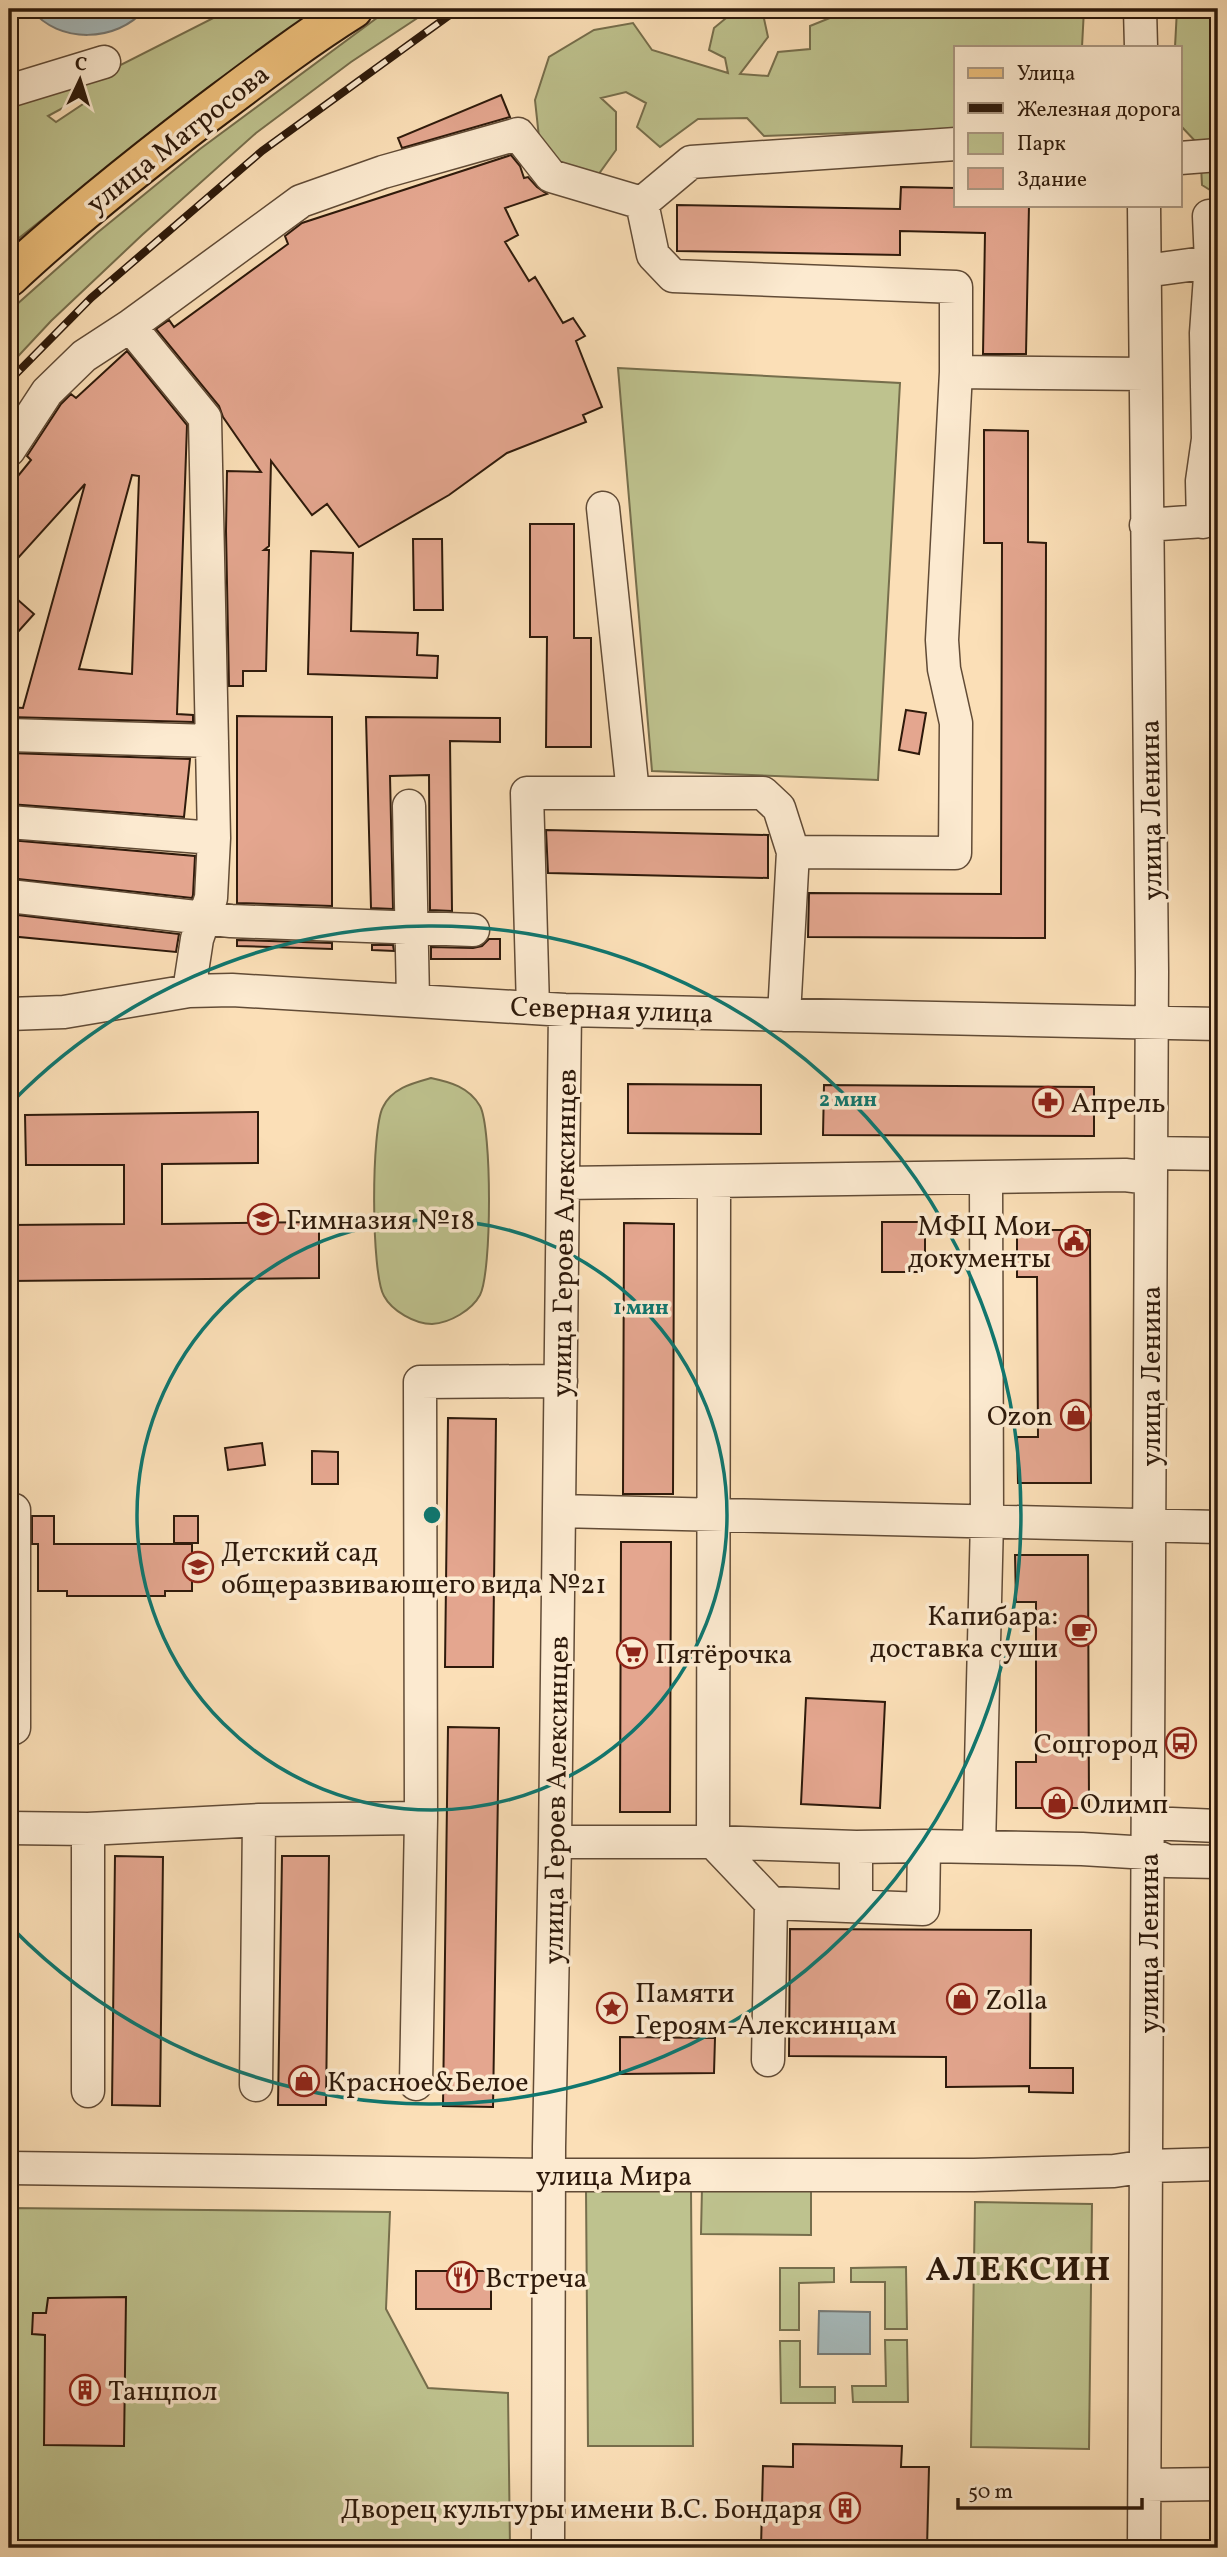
<svg xmlns="http://www.w3.org/2000/svg" width="1227" height="2557" font-family="Vollkorn,serif">
<style>
.green{fill:#bec28e;stroke:#766e4c;stroke-width:2}
.water{fill:#a5b9bb;stroke:#757975;stroke-width:2}
.building{fill:#e4a68f;stroke:#2e1a0b;stroke-width:2;fill-rule:evenodd}
.lines{fill:none;stroke-linecap:round;stroke-linejoin:round}
.minor-casing{stroke:#614b36;stroke-width:35}
.major-casing{stroke:#2e1a0b;stroke-width:42}
.minor{stroke:#fcead0;stroke-width:32}
.major{stroke:#eec07c;stroke-width:38}
.rail-casing{stroke:#2e1a0b;stroke-width:8}
.rail{stroke:#fcead0;stroke-width:5;stroke-dasharray:16;stroke-linecap:butt}
.ring{fill:none;stroke:#0f766e;stroke-width:3.5}
.labels{text-anchor:middle;stroke-width:7;stroke-linejoin:round;paint-order:stroke}
.street-label{font-size:28px;fill:#2e1a0b;stroke:#fcead0}
.poi-label{font-size:28px;fill:#2e1a0b;stroke:#fcead0;text-anchor:start}
.district-label{font-size:35px;font-weight:bold;letter-spacing:2px;fill:#2e1a0b;stroke:#fcead0}
.centre{fill:#0f766e;stroke:#fcead0;stroke-width:3.5}
.ring-label{font-size:21px;text-anchor:middle;font-weight:bold;fill:#0f766e;stroke:#fcead0;stroke-width:7;stroke-linejoin:round;paint-order:stroke}
</style>
<rect width="100%" height="100%" fill="#fbdfb7"/>
<filter id="stains"><feTurbulence type="fractalNoise" baseFrequency=".00286" numOctaves="4"/><feColorMatrix values="0 0 0 0 .2 0 0 0 0 .09 0 0 0 0 .02 0 0 0 .5 -.17"/></filter>
<radialGradient id="worn" r=".72"><stop offset=".6" stop-color="#630" stop-opacity="0"/><stop offset="1" stop-color="#630" stop-opacity=".3"/></radialGradient>
<!-- green -->
<path class="green" d="M231,9H320L172,116L9,246V101L69,81L74,102L48,116L56,122L83,104L79,86Z
M389,9H431L351,62L256,133L142,235L51,321L9,366V313L15,306L97,233L200,149Z
M737,9L763,14L768,37L740,74L768,76L778,52L810,49V26L852,9H902L908,16L916,9H1084L1082,47H956V129L764,136L747,118L698,119L660,147L637,127L646,103L626,92L601,98L616,112V150L598,175L541,156L535,100L549,57L594,30L633,23L652,50L728,73L725,58L709,50L714,28Z
M1177,9H1218V151L1196,142L1180,125V47H1175Z
M1218,153V195L1202,185L1201,166Z
M618,368L900,383L878,780L652,771Z
M431,1078C450,1082 469,1087 480,1106C492,1128 492,1272 480,1295C472,1310 450,1323 432,1324C415,1324 392,1311 384,1296C371,1274 371,1129 383,1107C392,1088 413,1083 431,1078Z
M702,2188H811V2235L701,2234Z
M586,2190H691L693,2446H588Z
M975,2202L1092,2204L1089,2449L971,2447Z
M9,2208L390,2212L386,2309L428,2388L508,2393L510,2548H9Z
M906,2267L907,2329H885V2282H851V2268Z
M780,2268H834V2282L799,2283V2330H780Z
M885,2340H907L908,2402H853L852,2386H886Z
M780,2341H800V2387H835V2403H781Z"/>
<!-- water -->
<path class="water" d="M31,9H145C117,43 58,44 31,9Z
M819,2311L870,2312V2354H818Z"/>
<!-- building -->
<path class="building" d="M501,95L510,117L402,148L398,138Z
M511,155L520,166L524,178L528,177L537,187L547,194L505,208L518,235L505,242L529,281L535,277L563,323L573,318L585,336L576,341L602,407L583,415L586,422L507,453L449,495L359,547L327,504L312,515L271,461L269,546L264,550H269L266,671H243V686H229L226,531L227,471L261,472L223,417L219,406L156,329L169,320L174,327L266,260L288,244L285,236L302,223Z
M901,187L956,188V205H1029L1026,354H983L985,233L900,231V255L677,251V205L900,209Z
M127,351L187,425L177,714L193,715V722L9,717V707L23,708L85,484L9,568V487L31,460L27,456L61,404L71,394L76,398ZM132,475L139,476L132,674L79,669Z
M984,430L1028,431V542L1046,543L1045,938L808,937L809,893L1001,894L1002,543H984Z
M530,524H574V638H591V747H546L547,637H530Z
M413,539H442L443,610H414Z
M311,551L353,553L351,631L418,633L417,655L438,656L437,678L308,674Z
M9,592L34,614L9,642Z
M906,710L926,713L919,754L899,750Z
M237,716L332,717V906L237,903Z
M366,717L500,718V742L450,741L452,911L430,910L429,775L390,776L393,909L371,908Z
M9,753L190,759L184,817L9,804Z
M546,830L768,835V878L548,873Z
M9,840L195,856L193,895L192,898L9,878Z
M9,914L179,934L176,952L9,936Z
M489,939H500V959H431V947L473,948L482,946Z
M237,940L332,943V949L237,946Z
M372,945H393L394,951L372,950Z
M628,1084L761,1085V1134L628,1133Z
M824,1085L1094,1087V1136L823,1135Z
M258,1112V1163L162,1164V1224L319,1222V1278L9,1281V1225L124,1224V1165H26L25,1115Z
M882,1222H925V1272H882Z
M624,1223L674,1224L673,1494H623Z
M1017,1230H1090L1091,1483H1018L1017,1437H1038L1037,1277H1017Z
M448,1418L496,1419L493,1667H445Z
M262,1443L265,1465L228,1470L225,1448Z
M312,1451L338,1452V1484H312Z
M32,1516H54V1544H192V1591H165V1596H67V1591H38V1544H32Z
M174,1516H198V1543H174Z
M621,1542H671L670,1812H620Z
M1015,1555H1088L1089,1808H1016V1762H1036V1602H1016Z
M806,1698L885,1702L880,1808L801,1804Z
M448,1727L499,1728L493,2107L443,2106Z
M115,1856L163,1857L160,2106L112,2105Z
M282,1856H329L326,2105H278Z
M790,1929L1031,1930L1030,2068H1073V2093L1029,2092V2086L946,2087V2057L789,2056Z
M620,2037L715,2038L714,2073L620,2074Z
M416,2271H491V2309H416Z
M126,2297L124,2446L44,2445L45,2335L32,2334L33,2313H46L48,2298Z
M793,2444L902,2446L901,2467H929L927,2548H761L763,2466L793,2467Z"/>
<g class="lines">
<!-- minor casing -->
<g class="minor-casing">
<path id="minor" d="M1140,9L1141,47
M9,91L104,62
M1180,158L1218,155
M1144,205L1152,972L1144,2548
M1145,271L1211,262
M130,326L205,418L214,838L211,898L197,939L189,991
M956,372L1145,374
M9,450L47,392L84,356L130,326L301,201L383,172L518,134L551,176L642,203
M603,508L633,793
M1203,522L1202,481L1208,439L1206,333L1211,262L1209,216
M1146,525L1218,520
M9,735L212,741
M409,806L413,1000
M9,822L214,838
M793,852L955,853L956,723L944,669L942,640L956,372V287L673,276L653,255L642,203L691,162L956,144
M9,896L231,921L473,930
M533,1008L527,793H763L779,808L793,852L784,1015
M9,1014L64,1012L189,991L232,990L565,1010L1218,1024
M1151,1153L1218,1154
M714,1182L713,1842L771,1903L923,1909L924,1846
M563,1183L1125,1175L1150,1178
M559,1511L1218,1527
M9,1728H14V1510
M1149,1823L1218,1826
M9,1828L88,1829L259,1820L421,1818
M88,1829V2091
M555,1842H713L856,1847L924,1846L1082,1849L1148,1853L1167,1861L1218,1862
M856,1847V1906
M979,1847L987,1520L986,1178
M768,2060L771,1903
M416,2084L421,1818L420,1382L561,1381
M256,2085L259,1820
M9,2168L549,2175H974L1114,2171L1148,2166L1218,2164
M1145,2485L1218,2484
M548,2548L549,2147L555,1842L565,1010"/>
</g>
<!-- major casing -->
<g class="major-casing">
<path id="major" d="M9,277C71,219 138,166 206,114C254,78 302,41 353,9"/>
</g>
<!-- minor -->
<use href="#minor" class="minor"/>
<!-- major -->
<use href="#major" class="major"/>
<!-- rail casing -->
<g class="rail-casing">
<path id="rail" d="M9,381L91,298L262,151L458,9"/>
</g>
<!-- rail -->
<use href="#rail" class="rail"/>
</g>
<!-- distance rings -->
<g class="ring">
<circle cx="432" cy="1515" r="295"/>
<path d="M12 1102A589 589 0 1 1 12 1928"/>
</g>
<!-- icons -->
<defs>
<g id="pharmacy-ring" transform="scale(1.575)"><circle r="9.5" fill="#fcead0" stroke="#8f2418" stroke-width="1.5"/><path d="M-2-6h4v4h4v4h-4v4h-4v-4h-4v-4h4Z" fill="#8f2418"/></g>
<g id="school-ring" transform="scale(1.575)"><circle r="9.5" fill="#fcead0" stroke="#8f2418" stroke-width="1.5"/><path d="M0-5L7-2L0 1L-7-2ZM-4 1L0 2.5L4 1V4Q0 6-4 4Z" fill="#8f2418"/></g>
<g id="civic-ring" transform="scale(1.575)"><circle r="9.5" fill="#fcead0" stroke="#8f2418" stroke-width="1.5"/><path d="M-.6-6.5H3V-4.5H.6V-3L4-1V1h2V6H-6V1h2V-1L-.6-3ZM-1.2 2.5V6h2.4V2.5Z" fill="#8f2418"/></g>
<g id="shop-ring" transform="scale(1.575)"><circle r="9.5" fill="#fcead0" stroke="#8f2418" stroke-width="1.5"/><path d="M-5-2.5h2.3a2.7 3.5 0 0 1 5.4 0H5L5.5 6h-11ZM-1.5-2.5h3a1.5 2.3 0 0 0-3 0Z" fill="#8f2418"/></g>
<g id="cafe-ring" transform="scale(1.575)"><circle r="9.5" fill="#fcead0" stroke="#8f2418" stroke-width="1.5"/><path d="M-5.5-4.5H6V0H3Q3 3.5 0 3.5H-2.5Q-5.5 3.5-5.5 0ZM3-3.2v2h1.7v-2ZM-6 4.5H4V6H-6Z" fill="#8f2418"/></g>
<g id="supermarket-ring" transform="scale(1.575)"><circle r="9.5" fill="#fcead0" stroke="#8f2418" stroke-width="1.5"/><path d="M-6-5.5h2.5l.6 2H6L4.5 2H-2.5L-4.4-4H-6ZM-1.5 3.2a1.3 1.3 0 1 0 .1 0ZM3 3.2a1.3 1.3 0 1 0 .1 0Z" fill="#8f2418"/></g>
<g id="bus-ring" transform="scale(1.575)"><circle r="9.5" fill="#fcead0" stroke="#8f2418" stroke-width="1.5"/><path d="M-5-6H5V4H4V6H2V4H-2V6H-4V4H-5ZM-3.5-4V0h7V-4ZM-3.5 1.2v1.5H-2V1.2ZM2 1.2v1.5H3.5V1.2Z" fill="#8f2418"/></g>
<g id="sight-ring" transform="scale(1.575)"><circle r="9.5" fill="#fcead0" stroke="#8f2418" stroke-width="1.5"/><path d="M0-6L1.8-2.2L6-1.7L2.9 1.2L3.7 5.4L0 3.3L-3.7 5.4L-2.9 1.2L-6-1.7L-1.8-2.2Z" fill="#8f2418"/></g>
<g id="restaurant-ring" transform="scale(1.575)"><circle r="9.5" fill="#fcead0" stroke="#8f2418" stroke-width="1.5"/><path d="M-5-6h1v4h1v-4h1v4h1v-4h1v5L-1.5 .5V6h-2V.5L-5-1ZM5-6V6H3V1.5H1.5Q1.5-4 5-6Z" fill="#8f2418"/></g>
<g id="building-ring" transform="scale(1.575)"><circle r="9.5" fill="#fcead0" stroke="#8f2418" stroke-width="1.5"/><path d="M-4-6H4V6H1V3H-1V6H-4ZM-2.5-4.3h1.7v1.8h-1.7ZM.8-4.3h1.7v1.8H.8ZM-2.5-1h1.7V.8h-1.7ZM.8-1h1.7V.8H.8Z" fill="#8f2418"/></g>
</defs>
<g fill-rule="evenodd">
<use href="#pharmacy-ring" x="1048" y="1102"/>
<use href="#school-ring" x="263" y="1219"/>
<use href="#civic-ring" x="1074" y="1241"/>
<use href="#shop-ring" x="1076" y="1415"/>
<use href="#school-ring" x="198" y="1567"/>
<use href="#cafe-ring" x="1081" y="1631"/>
<use href="#supermarket-ring" x="632" y="1653"/>
<use href="#bus-ring" x="1181" y="1743"/>
<use href="#shop-ring" x="1057" y="1803"/>
<use href="#shop-ring" x="962" y="1999"/>
<use href="#sight-ring" x="612" y="2008"/>
<use href="#shop-ring" x="304" y="2081"/>
<use href="#restaurant-ring" x="462" y="2277"/>
<use href="#building-ring" x="85" y="2390"/>
<use href="#building-ring" x="845" y="2508"/>
</g>
<g class="labels">
<!-- street labels -->
<g class="street-label">
<text transform="translate(177 138) rotate(-38)" y="10">улица Матросова</text>
<text transform="translate(1150 810) rotate(-91)" y="10">улица Ленина</text>
<text transform="translate(612 1009) rotate(2)" y="10">Северная улица</text>
<text transform="translate(563 1233) rotate(-89)" y="10">улица Героев Алексинцев</text>
<text transform="translate(1150 1376) rotate(-90)" y="10">улица Ленина</text>
<text transform="translate(555 1800) rotate(-89)" y="10">улица Героев Алексинцев</text>
<text transform="translate(1148 1943) rotate(-90)" y="10">улица Ленина</text>
<text x="614" y="2185">улица Мира</text>
</g>
<!-- poi labels -->
<g class="poi-label">
<text x="1071" y="1112">Апрель</text>
<text x="286" y="1229">Гимназия №18</text>
<text x="1051" y="1235" text-anchor="end">МФЦ Мои<tspan x="1051" dy="32">документы</tspan></text>
<text x="1053" y="1425" text-anchor="end">Ozon</text>
<text x="221" y="1561">Детский сад<tspan x="221" dy="32">общеразвивающего вида №21</tspan></text>
<text x="1058" y="1625" text-anchor="end">Капибара:<tspan x="1058" dy="32">доставка суши</tspan></text>
<text x="655" y="1663">Пятёрочка</text>
<text x="1158" y="1753" text-anchor="end">Соцгород</text>
<text x="1080" y="1813">Олимп</text>
<text x="635" y="2002">Памяти<tspan x="635" dy="32">Героям-Алексинцам</tspan></text>
<text x="985" y="2009">Zolla</text>
<text x="327" y="2091">Красное&amp;Белое</text>
<text x="485" y="2287">Встреча</text>
<text x="108" y="2400">Танцпол</text>
<text x="822" y="2518" text-anchor="end">Дворец культуры имени В.С. Бондаря</text>
</g>
<!-- district labels -->
<g class="district-label">
<text x="1019" y="2280">АЛЕКСИН</text>
</g>
</g>
<circle cx="432" cy="1515" r="10" class="centre"/>
<g class="ring-label">
<text x="848" y="1106">2 мин</text>
<text x="641" y="1314">1 мин</text>
</g>
<!-- margin -->
<rect width="1227" height="2557" fill="none" stroke="#fbdfb7" stroke-width="35"/>
<rect x="10" y="10" width="1206" height="2536" fill="none" stroke="#2e1a0b" stroke-width="3.5"/>
<rect x="18" y="18" width="1192" height="2522" fill="none" stroke="#2e1a0b" stroke-width="2"/>
<!-- legend -->
<rect x="954" y="46" width="228" height="161" fill="#fcead0" stroke="#aa9781" stroke-width="2"/>
<rect x="968" y="68" width="35" height="10" fill="#eec07c" stroke="#aa9781" stroke-width="2"/>
<text x="1017" y="80" font-size="21" fill="#2e1a0b">Улица</text>
<rect x="968" y="103" width="35" height="10" fill="#2e1a0b" stroke="#aa9781" stroke-width="2"/>
<text x="1017" y="116" font-size="21" fill="#2e1a0b">Железная дорога</text>
<rect x="968" y="133" width="35" height="21" fill="#bec28e" stroke="#aa9781" stroke-width="2"/>
<text x="1017" y="150" font-size="21" fill="#2e1a0b">Парк</text>
<rect x="968" y="168" width="35" height="21" fill="#e4a68f" stroke="#aa9781" stroke-width="2"/>
<text x="1017" y="186" font-size="21" fill="#2e1a0b">Здание</text>
<!-- north arrow -->
<g transform="translate(80 80) rotate(4)" stroke="#fcead0" stroke-width="5" paint-order="stroke">
<path d="M0-5L12 26L0 18L-12 26Z" fill="#2e1a0b"/>
<text y="-10" font-size="19" font-weight="bold" text-anchor="middle" fill="#2e1a0b">С</text>
</g>
<!-- scale -->
<path d="M958 2498v10h184v-10" fill="none" stroke="#2e1a0b" stroke-width="3.5"/>
<text x="968" y="2498" font-size="21" fill="#2e1a0b" stroke="#fcead0" stroke-width="5" paint-order="stroke">50 m</text>
<rect width="100%" height="100%" filter="url(#stains)"/>
<rect width="100%" height="100%" fill="url(#worn)"/>
</svg>
